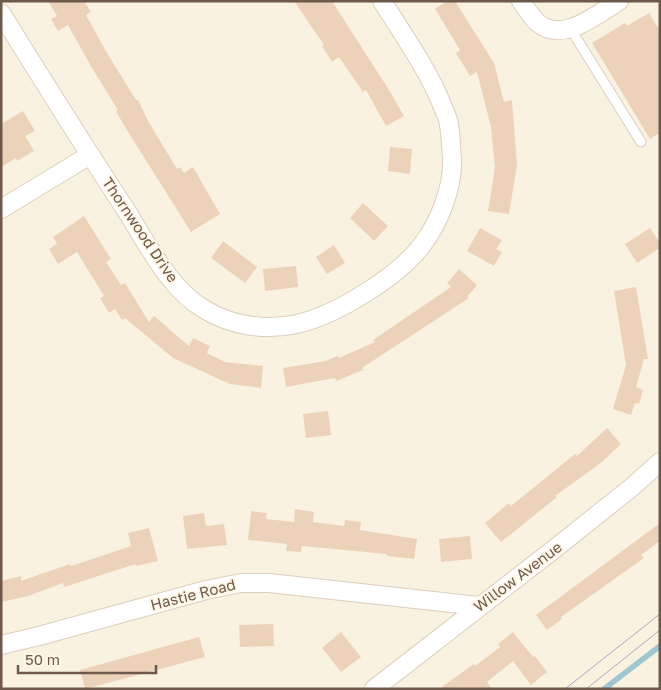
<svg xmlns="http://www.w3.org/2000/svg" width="661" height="690" font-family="'Golos Text',sans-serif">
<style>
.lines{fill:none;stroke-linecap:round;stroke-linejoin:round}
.stream{stroke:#9ec7d2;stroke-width:5.5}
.building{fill:#edd2ba}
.lane-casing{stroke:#ddcebe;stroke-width:11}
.street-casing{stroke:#ddcebe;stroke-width:20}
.lane{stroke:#fff;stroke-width:9}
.street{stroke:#fff;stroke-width:18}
.tram{stroke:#b5a1c1;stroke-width:1}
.labels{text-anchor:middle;stroke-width:4;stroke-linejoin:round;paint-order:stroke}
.street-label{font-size:15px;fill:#6f594a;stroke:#fdf6e6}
</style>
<rect width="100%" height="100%" fill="#faf2e1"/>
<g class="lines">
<!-- stream -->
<path class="stream" d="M604,689L660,646"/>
</g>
<!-- building -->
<path class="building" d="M48,1H84L91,12L86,15L107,53L136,100H138L148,121L177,169L180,167L184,173L193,167L220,214L191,232L125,127L116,111L118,110L92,68L68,25L58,31L51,19L57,16Z
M294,1H332L389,90L404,116L386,126L366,90L363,92L339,57L332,62L322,46L324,45Z
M447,1H455L494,63L504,102L512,100L517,165L509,214L488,211L495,167L491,127L477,72L470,76L456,53L460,50L435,9Z
M649,13L660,31V133L650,139L592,43L625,23L627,26Z
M23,111L35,131L25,136L34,151L17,161L16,158L1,167V124Z
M390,147L412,149L410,174L388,171Z
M363,203L388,226L374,241L350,218Z
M84,216L111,259L106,262L121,285L125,283L149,322L154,316L189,346L193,338L210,346L207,353L225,362L263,366L261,388L230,384L173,358L125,318L122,320L115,309L109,313L100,298L104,296L77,252L58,264L49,249L57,244L53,237Z
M480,228L502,240L496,249L502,252L494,266L467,251Z
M650,228L660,243V248L637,263L625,244Z
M223,241L257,267L245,283L211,258Z
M334,245L345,263L327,274L316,257Z
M296,266L298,287L265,291L263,269Z
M459,269L477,285L467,297L469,298L362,368L363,370L336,381L335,378L286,387L283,368L325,361L338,356L339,358L375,342L373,340L451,287L447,283Z
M636,287L648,359H644L636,387L643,390L639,404L635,403L631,415L613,409L626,365L614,291Z
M328,411L331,435L306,438L303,414Z
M607,428L621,444L602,462L555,496L557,497L501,542L485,523L509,503L511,506L575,454L577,456Z
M295,509L314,512L313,522L344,526L345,520L361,522L360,530L417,539L414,559L387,556V554L302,546L301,552L286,551L287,544L248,540L251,511L267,513L266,519L294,522Z
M204,513L206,526L224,524L227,545L187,549L183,516Z
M660,523V541L641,555L644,558L561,617L562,619L547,630L536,615Z
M149,528L158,561L136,566V564L64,587L63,583L28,596L1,602V581L21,576V581L70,564L71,566L131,546L128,533Z
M470,536L472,559L441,562L439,539Z
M273,624L274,646L240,647L239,625Z
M341,632L361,657L341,672L322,648Z
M513,632L533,657L535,656L547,672L531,685L513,661L487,682L492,689H439L474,664L475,666L500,647L498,644Z
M199,637L205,657L85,689L80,670Z"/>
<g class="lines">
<!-- lane casing -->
<g class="lane-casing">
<path id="lane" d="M570,28L641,142"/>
</g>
<!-- street casing -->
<g class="street-casing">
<path id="street" d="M521,1C526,8 531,17 538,23C563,44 597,14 619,1
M1,13C42,79 83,145 126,210C146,242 170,290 204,309C231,326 266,331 297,324C336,315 398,277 422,245C439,223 453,188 452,160C451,147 451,132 448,120C446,113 442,106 440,100C425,65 402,33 382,1
M1,209L90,155
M1,645L39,636L206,590L241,583H269L479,606
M374,689L553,550L632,487L660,462"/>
</g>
<!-- lane -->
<use href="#lane" class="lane"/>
<!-- street -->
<use href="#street" class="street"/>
<!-- tram -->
<path class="tram" d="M565,689L660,614
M586,689L660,630"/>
</g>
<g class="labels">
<!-- street labels -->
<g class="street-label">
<text transform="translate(140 230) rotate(56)" y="5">Thornwood Drive</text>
<text transform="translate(518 577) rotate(-37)" y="5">Willow Avenue</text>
<text transform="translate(193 595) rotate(-14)" y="5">Hastie Road</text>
</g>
</g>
<!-- border -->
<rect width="661" height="690" fill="none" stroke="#6f594a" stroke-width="5"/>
<!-- scale -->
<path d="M18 665v8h138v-8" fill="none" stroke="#6f594a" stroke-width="2.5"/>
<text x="25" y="665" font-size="15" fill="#6f594a" stroke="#fdf6e6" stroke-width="4" paint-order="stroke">50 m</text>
</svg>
